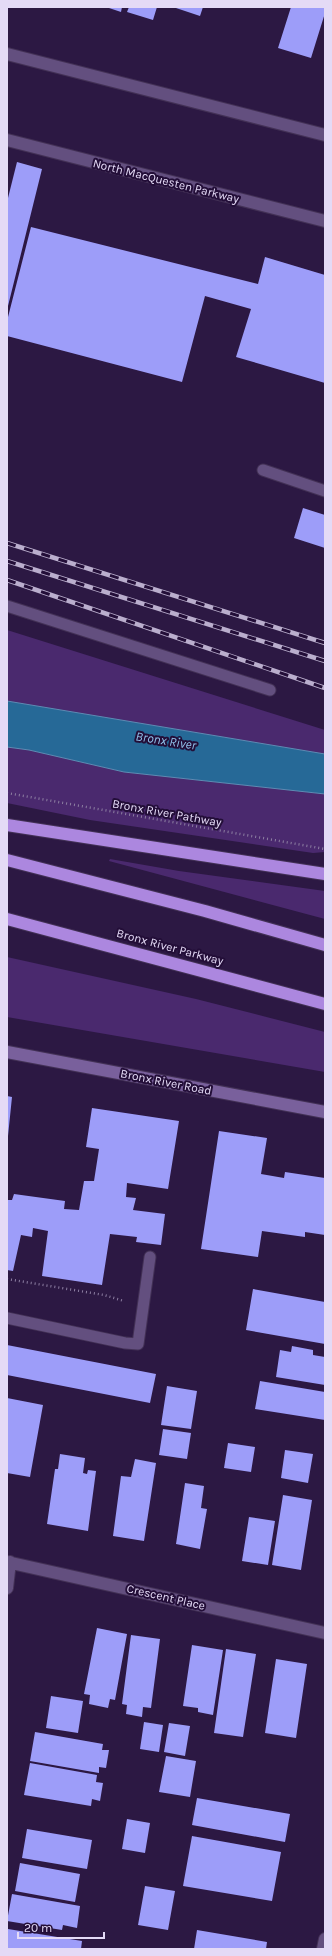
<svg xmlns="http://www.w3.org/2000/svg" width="332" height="1956" font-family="Karla,sans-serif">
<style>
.green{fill:#4a296e}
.water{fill:#266997;stroke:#5f8bb4}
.building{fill:#9d9df9}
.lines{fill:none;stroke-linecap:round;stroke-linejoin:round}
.lane-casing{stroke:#433156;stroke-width:13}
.street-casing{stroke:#433156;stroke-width:14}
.secondary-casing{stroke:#433156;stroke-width:14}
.highway-casing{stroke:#433156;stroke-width:14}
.path{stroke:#8d7fa2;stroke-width:2.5;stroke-dasharray:1 3;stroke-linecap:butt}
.lane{stroke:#634f7f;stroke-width:11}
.street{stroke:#634f7f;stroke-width:12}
.secondary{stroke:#79609c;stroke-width:12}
.highway{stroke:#ac87df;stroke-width:12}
.rail-casing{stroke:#baaecd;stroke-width:4.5}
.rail{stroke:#230e38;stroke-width:3;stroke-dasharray:9;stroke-linecap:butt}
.labels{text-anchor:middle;stroke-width:4;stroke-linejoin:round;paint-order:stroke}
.street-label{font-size:12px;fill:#e4daf6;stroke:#230e38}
.water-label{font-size:13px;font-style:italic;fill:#93c6ee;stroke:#230e38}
</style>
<rect width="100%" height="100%" fill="#2c1843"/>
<!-- green -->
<path class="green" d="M7,630L325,730V754L7,701Z
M7,747L29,750L124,772L325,794V852L313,853L90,820L7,803Z
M110,859L179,871L325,891V919L109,861Z
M7,957L196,999L325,1032V1072L7,1017Z"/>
<!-- water -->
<path class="water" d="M7,701L325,754V794L124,772L29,750L7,747Z"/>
<!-- building -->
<path class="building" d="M106,7H122L121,12Z
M129,7H157L153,20L127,12Z
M173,7H203L200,16Z
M291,7H325V13L311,58L278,48Z
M17,162L42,169L8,306L7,202Z
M31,227L258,284L265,257L325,275V383L236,357L251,309L205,296L182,382L7,336V321Z
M303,508L325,515V548L294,538Z
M7,1096L12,1097L8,1136H7Z
M92,1108L179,1121L168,1189L127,1183L126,1197L136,1198L133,1210L165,1214L161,1245L136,1242L137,1237L110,1234L102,1285L42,1276L48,1231L33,1228L32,1237L21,1235L13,1271L7,1270V1200H12L14,1194L65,1201L64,1209L79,1210L84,1181H94L99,1149L86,1147Z
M219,1131L267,1138L261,1174L284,1178L285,1172L325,1178V1235L305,1232V1237L262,1231L258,1257L201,1249Z
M253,1289L325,1302V1344L246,1330Z
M7,1345L156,1374L150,1403L7,1375Z
M292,1346L313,1350V1355L325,1357V1385L276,1377L280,1350L291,1352Z
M260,1381L325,1392V1420L255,1409Z
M167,1386L197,1391L191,1429L161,1425Z
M7,1398L43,1405L30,1477L7,1473Z
M163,1429L191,1433L187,1459L159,1455Z
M228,1443L255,1447L251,1472L224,1468Z
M285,1450L313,1454L308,1483L281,1478Z
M60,1454L85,1458L83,1473L87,1474L88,1470L96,1471L88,1531L47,1524L55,1469H58Z
M135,1459L156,1463L144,1541L113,1536L121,1476L131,1477Z
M185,1483L204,1486L201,1508L207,1509L200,1549L176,1544Z
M283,1495L312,1500L301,1570L272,1565Z
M249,1517L275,1521L268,1565L242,1561Z
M97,1628L127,1634L115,1700L110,1699L108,1708L89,1704L90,1695L84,1694Z
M131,1635L160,1639L151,1708L143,1707L142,1717L126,1714L127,1705L122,1704Z
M192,1645L223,1650L213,1715L198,1712V1708L183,1706Z
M226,1649L256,1654L243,1737L214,1733Z
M276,1659L307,1664L296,1738L265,1733Z
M51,1696L83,1701L78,1733L46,1728Z
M144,1722L163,1725L159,1752L140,1749Z
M169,1723L190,1726L185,1756L164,1752Z
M35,1732L103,1744L102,1750H109L106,1768L99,1767V1773L30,1761Z
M166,1756L196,1761L190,1797L159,1792Z
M30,1763L97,1775L96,1782L103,1783L100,1801L92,1799L91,1806L24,1795Z
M197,1798L290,1814L285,1842L192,1825Z
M127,1819L150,1823L145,1853L122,1849Z
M27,1829L92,1840L87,1869L22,1858Z
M192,1836L281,1852L272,1901L183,1886Z
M20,1863L80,1874L75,1902L15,1891Z
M145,1886L175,1891L168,1930L138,1925Z
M12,1894L80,1906L77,1928L63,1925L62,1930L7,1921Z
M8,1929L82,1941L81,1949H7Z
M197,1930L267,1942L266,1949H194Z"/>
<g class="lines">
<!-- lane casing -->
<g class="lane-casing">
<path id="lane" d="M263,470L325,491
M7,606L270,690
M7,1318L125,1343L138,1344L150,1257"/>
</g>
<!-- street casing -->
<g class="street-casing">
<path id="street" d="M7,54L325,135
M7,140L325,221
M7,1562L325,1633
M7,1588L10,1562
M323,1949L325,1939"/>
</g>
<!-- secondary casing -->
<g class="secondary-casing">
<path id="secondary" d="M7,1052L325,1112"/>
</g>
<!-- highway casing -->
<g class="highway-casing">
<path id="highway" d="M7,825L325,874
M7,860L205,911L325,945
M7,919L325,1004"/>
</g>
<!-- path -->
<path class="path" d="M7,793L325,849
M7,1279L104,1295L124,1301"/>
<!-- lane -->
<use href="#lane" class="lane"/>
<!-- street -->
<use href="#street" class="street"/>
<!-- secondary -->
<use href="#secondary" class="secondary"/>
<!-- highway -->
<use href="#highway" class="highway"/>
<!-- rail casing -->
<g class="rail-casing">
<path id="rail" d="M7,543L325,643
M7,561L325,661
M7,580L325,688"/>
</g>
<!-- rail -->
<use href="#rail" class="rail"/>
</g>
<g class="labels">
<!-- street labels -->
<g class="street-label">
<text transform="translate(166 181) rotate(14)" y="4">North MacQuesten Parkway</text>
<text transform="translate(167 813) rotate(10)" y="4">Bronx River Pathway</text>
<text transform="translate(170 947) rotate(15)" y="4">Bronx River Parkway</text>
<text transform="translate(166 1082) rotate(11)" y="4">Bronx River Road</text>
<text transform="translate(166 1597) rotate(13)" y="4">Crescent Place</text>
</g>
<!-- water labels -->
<g class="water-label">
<text transform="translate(166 740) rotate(9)" y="5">Bronx River</text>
</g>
</g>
<!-- border -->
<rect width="332" height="1956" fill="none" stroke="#e4daf6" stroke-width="16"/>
<!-- scale -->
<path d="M18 1932v6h86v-6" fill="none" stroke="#e4daf6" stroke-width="2"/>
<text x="24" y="1932" font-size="12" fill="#e4daf6" stroke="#230e38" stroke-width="3" paint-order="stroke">20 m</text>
</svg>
